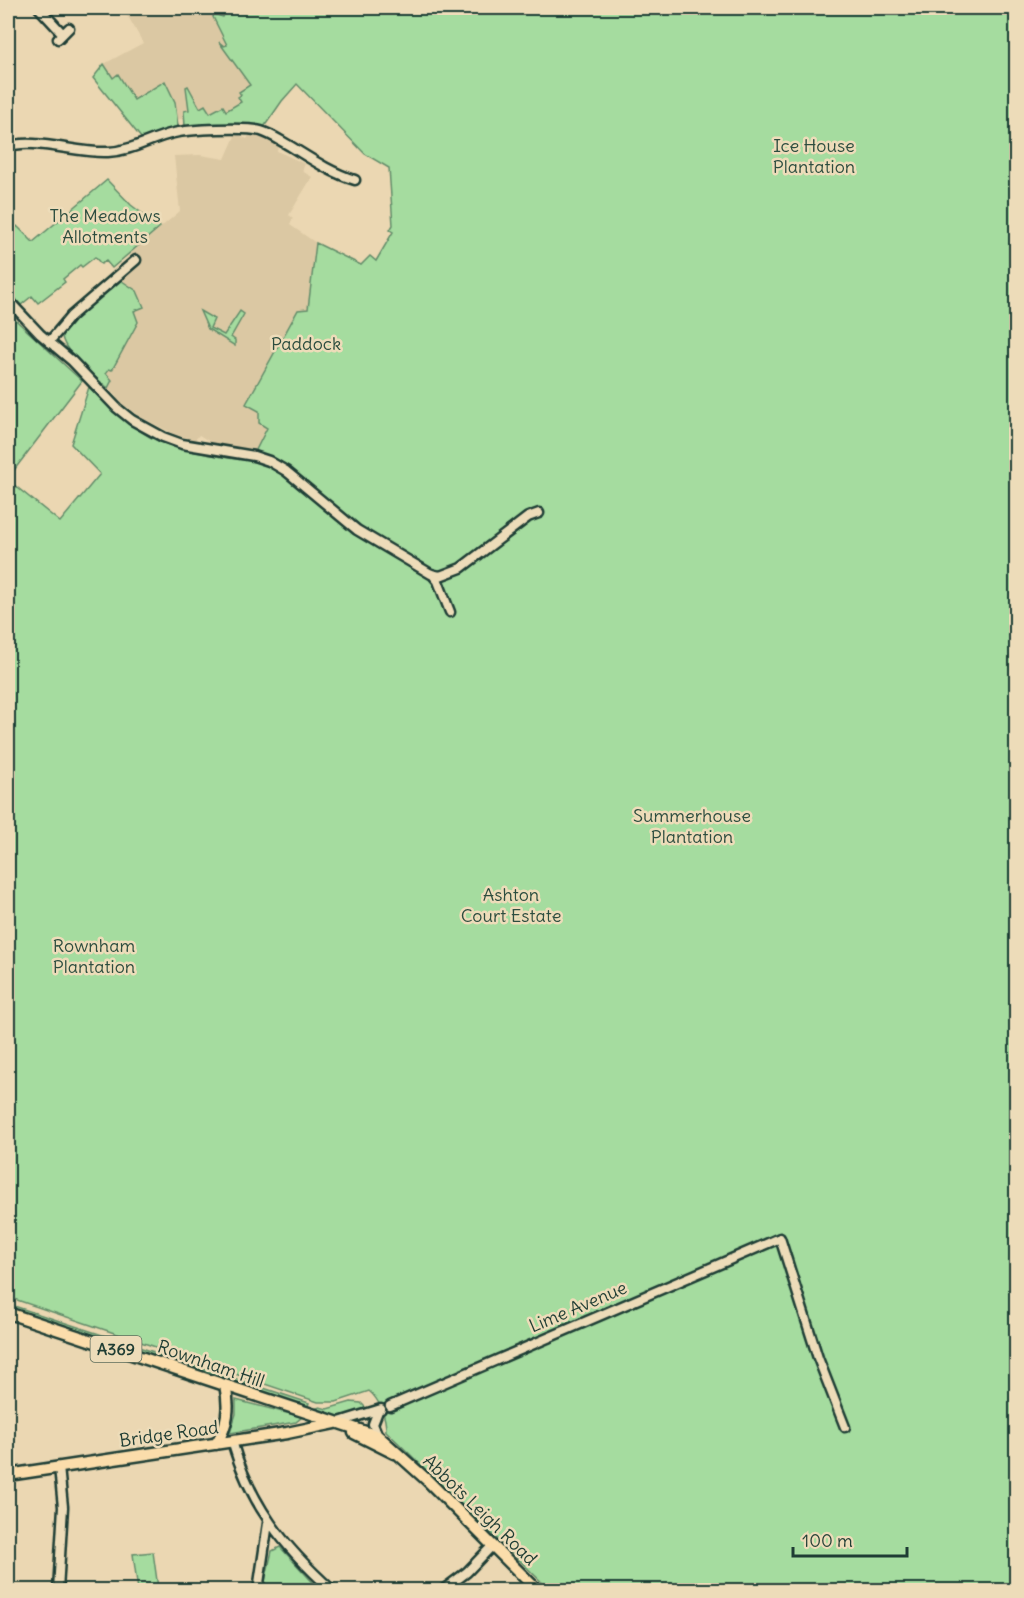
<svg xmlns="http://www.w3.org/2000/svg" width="1024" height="1598" font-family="Delius,sans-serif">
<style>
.built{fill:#dbc8a3}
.green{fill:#a5dc9f;stroke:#628c6a;stroke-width:1.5}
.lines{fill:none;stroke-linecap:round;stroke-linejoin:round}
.minor-casing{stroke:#1f3d34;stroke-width:13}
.major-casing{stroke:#1f3d34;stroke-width:15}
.minor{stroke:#eddcb9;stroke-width:8}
.major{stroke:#fbddab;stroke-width:10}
.labels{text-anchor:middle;stroke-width:5;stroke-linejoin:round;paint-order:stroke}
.shield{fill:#eddcb9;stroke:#5d6d5c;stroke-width:1.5}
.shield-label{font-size:16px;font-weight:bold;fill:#1f3d34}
.park-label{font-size:18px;fill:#2c4d3f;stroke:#eddcb9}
.street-label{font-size:18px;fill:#1f3d34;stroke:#eddcb9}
</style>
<rect width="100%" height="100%" fill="#ebd7b2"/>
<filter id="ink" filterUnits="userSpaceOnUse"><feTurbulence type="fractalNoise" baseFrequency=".0167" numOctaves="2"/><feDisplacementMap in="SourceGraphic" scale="12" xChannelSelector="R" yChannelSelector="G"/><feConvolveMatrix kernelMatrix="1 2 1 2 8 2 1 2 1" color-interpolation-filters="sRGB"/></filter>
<g filter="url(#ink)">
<!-- built -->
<path class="built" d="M120,8H575L365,154L297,84L282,101L264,127L185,126L184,119H181L177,120L178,126L142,139L93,78L104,64L143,43L129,18Z
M251,132L256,134L258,132L280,144L277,151L305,164L302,171L312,177L289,215L293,218L290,225L316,243L308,309L330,319L256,453V450L209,443V441L199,435L195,440L174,434L137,415L118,400L115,394L91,374L66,347L62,337L64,329L138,263L131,253L180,211L174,156L200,155L225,159L236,134L247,139Z"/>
<!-- green -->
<path class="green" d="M226,8H1016V1590H550L386,1431C386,1417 380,1400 369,1391L336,1402H318L8,1297V480L60,522L100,474L71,444L89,387C108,404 127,424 150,437C177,452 234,458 266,464L256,453V450L267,428L259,423V411L246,404L298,310L308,309L316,243L361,265L370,256L376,261L393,232L390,230L393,225L389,168L365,154L297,84L282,101L264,127L191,129L185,126L184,111L189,110L186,87L188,86L200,108L205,105L210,113L223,106L226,111L241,102L238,97L241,95L239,92L250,85L219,42L224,46L227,45L213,17L214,14L223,17Z
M104,64L113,78L118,74L134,100L165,81L175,102L178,126L142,139L93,78Z
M107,180L131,205L160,227L112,268L106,261L101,264L95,257L82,267L80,265L63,279L65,282L38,303L32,296L21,305L8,290V235L17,226L33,242Z
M119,279L137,291L144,307L134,311L138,322L112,370L109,369L106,373L112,380L108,388C96,378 62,351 62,335C62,321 107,289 119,279Z
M200,311L214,319L210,328L224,335L240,311L244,314L231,337L235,340V346L208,329Z
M8,313L82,381L8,478Z
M8,1304L309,1403L307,1408L8,1309Z
M236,1400L302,1417L296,1422L230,1433L236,1414Z
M351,1402L361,1403L368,1410L340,1417L314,1409L320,1407L327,1409Z
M280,1547L320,1590H263L272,1551Z
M153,1552L158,1588L138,1590L133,1554Z"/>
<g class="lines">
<!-- minor casing -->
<g class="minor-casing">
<path id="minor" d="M39,8L63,34
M58,39L69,28
M8,147C31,137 80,154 108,152C132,151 151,138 174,133C190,129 246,127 261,131C271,134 281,141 290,146C311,159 332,173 355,180
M8,300L40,334L72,361L117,408L132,420L163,437L182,444L254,456L269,461L286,471L357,530L431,574L440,576L461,568L528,517L539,513
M49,342L71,316L136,260
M432,574L438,581L450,612
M390,1406L780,1238L818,1358L845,1427
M336,1423L381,1409
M378,1436L373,1424L378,1411
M232,1441C250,1505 284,1547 332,1590
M58,1590L63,1507L59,1467
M258,1590L268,1523
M443,1590L467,1572L493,1545"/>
</g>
<!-- major casing -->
<g class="major-casing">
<path id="major" d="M8,1313L378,1436L427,1480L537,1590
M354,1433L394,1453
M216,1444C228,1425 230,1407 225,1385
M8,1475L287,1433L335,1423"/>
</g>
<!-- minor -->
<use href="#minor" class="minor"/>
<!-- major -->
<use href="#major" class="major"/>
</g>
</g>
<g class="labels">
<!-- shield labels -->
<rect class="shield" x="90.5" y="1336" width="51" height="26" rx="4.5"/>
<g class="shield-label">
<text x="116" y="1355">A369</text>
</g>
<!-- park labels -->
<g class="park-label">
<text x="814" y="152">Ice House<tspan x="814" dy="21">Plantation</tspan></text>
<text x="105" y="222">The Meadows<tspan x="105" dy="21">Allotments</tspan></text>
<text x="306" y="350">Paddock</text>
<text x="692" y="822">Summerhouse<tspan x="692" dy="21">Plantation</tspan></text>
<text x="511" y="901">Ashton<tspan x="511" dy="21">Court Estate</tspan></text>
<text x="94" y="952">Rownham<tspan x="94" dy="21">Plantation</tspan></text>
</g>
<!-- street labels -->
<g class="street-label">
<text transform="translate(578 1307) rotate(-23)" y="6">Lime Avenue</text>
<text transform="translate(211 1364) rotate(19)" y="6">Rownham Hill</text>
<text transform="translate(169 1434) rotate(-8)" y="6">Bridge Road</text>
<text transform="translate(480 1510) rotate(44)" y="6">Abbots Leigh Road</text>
</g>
</g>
<!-- margin -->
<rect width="1024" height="1598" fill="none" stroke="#eddcb9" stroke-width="30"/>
<rect x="15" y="15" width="994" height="1568" fill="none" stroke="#1f3d34" stroke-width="2" filter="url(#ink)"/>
<!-- scale -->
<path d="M793 1547v9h114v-9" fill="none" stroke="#1f3d34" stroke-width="3"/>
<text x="802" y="1547" font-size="18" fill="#1f3d34" stroke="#eddcb9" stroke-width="4.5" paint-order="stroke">100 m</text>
</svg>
